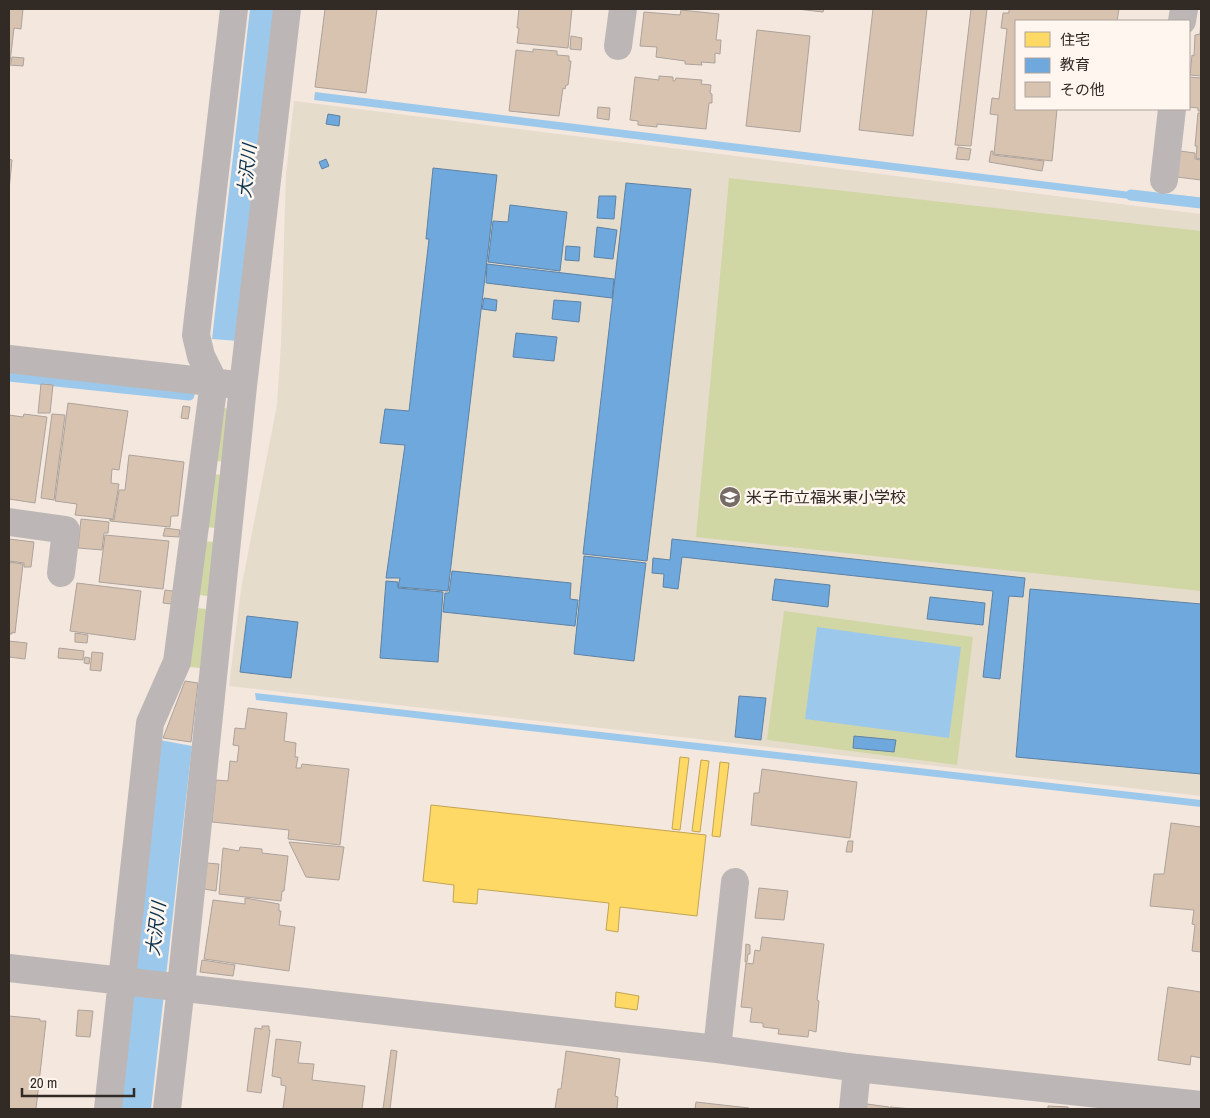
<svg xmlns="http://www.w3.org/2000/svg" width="1210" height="1118" font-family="'Archivo Narrow','Noto Sans JP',sans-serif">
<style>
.education{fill:#e6dccc}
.green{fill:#d1d6a5}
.water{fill:#9cc9eb}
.homes{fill:#ffd966;stroke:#c2a452}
.schools{fill:#6fa8dc;stroke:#5d82a5}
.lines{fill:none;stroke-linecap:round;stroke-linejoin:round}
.stream{stroke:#9cc9eb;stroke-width:11}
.building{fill:#d8c3b1;stroke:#aca39c}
.street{stroke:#bcb7b6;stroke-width:28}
.labels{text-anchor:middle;stroke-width:5;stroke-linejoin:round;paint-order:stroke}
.poi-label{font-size:16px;fill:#322a24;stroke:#fff6ef;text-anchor:start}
.water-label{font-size:18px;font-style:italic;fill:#0c334e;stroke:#fff6ef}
</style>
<rect width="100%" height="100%" fill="#f4e7de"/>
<!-- education -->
<path class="education" d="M294,101L1201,214V796L229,686L241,589L277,405L281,343L286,174Z"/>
<!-- green -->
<path class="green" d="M729,178L1201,231V591L696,537Z
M220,407L229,409L223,462L213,460Z
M213,474L222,475L215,528L206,527Z
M204,541L214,542L208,596L198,595Z
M196,608L207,609L200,668L189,667Z
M784,611L973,637L957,765L767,740Z"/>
<!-- water -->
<path class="water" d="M250,9H278L238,341L212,339Z
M315,92L1147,194L1146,201L314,100Z
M1178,195L1201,198V206L1177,203Z
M817,627L961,647L949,738L805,719Z
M255,693L1201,800V807L256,700Z
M160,740L192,746L151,1109H116Z"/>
<!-- homes -->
<path class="homes" d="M680,757L689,758L680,830L672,829Z
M701,760L709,761L700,832L692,831Z
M720,762L729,763L720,837L712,836Z
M431,805L706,835L697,916L620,907L618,932L606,930L609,903L478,889L477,904L453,902L454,885L423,881Z
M616,992L639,996L637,1010L615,1007Z"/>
<!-- schools -->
<path class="schools" d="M328,114L340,116L339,126L326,124Z
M326,159L329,166L322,169L319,162Z
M433,168L497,175L448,591L398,587L400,578H386L405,445L380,443L385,409L409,411L429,239H426Z
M626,183L691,189L647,561L583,554Z
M599,196H616L614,219L597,218Z
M510,205L567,212L560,271L488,262L493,221L508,222Z
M597,227L617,230L613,259L594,257Z
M566,246L580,247L579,261L565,260Z
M487,264L614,279L612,298L486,283Z
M484,298L497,300L496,311L482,309Z
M554,300L581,302L579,322L552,319Z
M516,333L557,337L554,361L513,357Z
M672,539L1025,578L1023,597L1009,596L1000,679L983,677L993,591L682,557L678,589L663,587L664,574L652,573L653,558L670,560Z
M584,556L646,563L634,661L574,654Z
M452,571L571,583L570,599L578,600L575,626L443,612L445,593H449Z
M775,579L830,585L828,607L772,600Z
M386,581L398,582V588L443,592L438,662L380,658Z
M1030,589L1201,604V774L1016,757Z
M930,597L985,603L983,625L927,619Z
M247,616L298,622L291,678L240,672Z
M739,696L766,698L761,740L735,737Z
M854,736L896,740L894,752L853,748Z"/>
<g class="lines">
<!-- stream -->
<path class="stream" d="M1131,195L1201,203
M9,376L189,395"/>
</g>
<!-- building -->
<path class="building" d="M9,9H23L21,29L14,28L10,62L9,61Z
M325,9H377L366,93L315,87Z
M519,9H572L568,48L517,43L519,28H517Z
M797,9H824L823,12Z
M873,9H927L913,136L859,130Z
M971,9H987L971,146L955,145Z
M1009,9H1119L1117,21H1016V109H1057L1052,161L994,154L998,115L990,114L992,98L999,99L1007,29L1001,28L1003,13H1009Z
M681,10L719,14L716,40H721L720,54L715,53V63L701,62L702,65L685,64V61L656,57L657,47L640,46L644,12L680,15Z
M1201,18V76L1190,75L1192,55L1194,56L1195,35L1200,34Z
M757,30L810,36L800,132L746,126Z
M571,36L582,38L581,50L570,49Z
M533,49L557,51V55L569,56V61H571L568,85H566L565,89L563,88L559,116L509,111L516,50L533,52Z
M12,57L24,58L23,66L9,65L10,63H11Z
M659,76L673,77V81H675L676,78L702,80L701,84L711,85L710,93L712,94V103H709L706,129L657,124V127L638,125V121L630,120L635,77L659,80Z
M1189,77L1201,78V111H1198V108L1189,107Z
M598,107L610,108L609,120L597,118Z
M1198,113H1201V159L1196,158L1197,146H1195Z
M958,147L971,149L969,160L956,159Z
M991,151H993V155L1044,161L1042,171L989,162Z
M1180,151L1195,153V159L1201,160V180L1177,177Z
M9,159L12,160L9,190Z
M41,384L53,385L50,413H38Z
M68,403L128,411L119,470L112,469L111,483L119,484L113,519L75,515L77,504L55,501Z
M183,406L190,407L188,419L181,418Z
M24,414L47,417L35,503L9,499V415L23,417Z
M52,414L65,415L54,500L41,498Z
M129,455L184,462L178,516H171L170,527L110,521V519L114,520L119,490H125Z
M81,519L109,522L108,533H104L102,550L78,548Z
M165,528L180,530L179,537L163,536Z
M105,535L169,541L163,589L99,582Z
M9,539L34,542L31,567H24V563L9,561Z
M9,562L23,564L15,633L12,632V634H9Z
M77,583L141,591L135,640L70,631Z
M165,590L173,591L171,604L163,603Z
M75,633L88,635L87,643L75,642Z
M9,641L27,643L25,659L9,657Z
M59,648L84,651L83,660L58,658Z
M92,652L103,653L101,671L90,670Z
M85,657L90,658L89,664L84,663Z
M185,681L198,683L191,742L163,738Z
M248,708L287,713L284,741L296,743L295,757H298L296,768H301L302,764L349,769L340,845L288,839L289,830L212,822L216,780L228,781L230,761L237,762L239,746L233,745L235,728L245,729Z
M762,769L857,782L850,838L751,825L754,793H759Z
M1171,823L1201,827V952L1192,951L1195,925L1192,924L1194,910L1150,906L1154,874H1164Z
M848,841H853L852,852H846Z
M289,842L344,847L339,880L306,877Z
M240,847L262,849V853L288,856L284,891H282L281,901L219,894L223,848L239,851Z
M207,863L219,864L216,891L204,889Z
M759,888L788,891L784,920L755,918Z
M245,898L279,904V911H281L279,925L295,927L289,971L204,959L213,900L245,904Z
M762,937L824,944L817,1000L819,1001L816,1032L809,1030L808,1037L778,1034L779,1029L763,1027V1023L750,1022L752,1008L741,1007L746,963L753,964L755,950L760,951Z
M746,944L750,945V954H748L747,962H745Z
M202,960L235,965L233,976L200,972Z
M1168,987L1201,992V1058L1191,1056L1190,1065L1158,1060Z
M78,1010L93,1011L90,1037L76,1036Z
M9,1016L40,1019V1021H46L36,1109H9Z
M262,1026H269V1030H270L261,1093L247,1091L255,1028L262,1029Z
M276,1039L301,1042L298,1063L314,1064L312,1080L365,1086L362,1109H283L286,1086L281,1085V1078L272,1076Z
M391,1050L397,1051L390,1109H383Z
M566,1051L620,1059L615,1096L618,1097L617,1109H555L558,1089H561Z
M696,1102L749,1108V1109H695Z
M867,1104L889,1107V1109H866Z
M1048,1106L1068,1107V1109H1048Z
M890,1107L912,1109H890Z"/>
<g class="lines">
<!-- street -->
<path class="street" d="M1182,21L1184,9
M618,46L623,9
M1164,180L1172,109
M9,359L228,384
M9,522L66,530L61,573
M9,968L717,1049L857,1068L1201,1105
M717,1049L735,882
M108,1109L150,723L177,662L214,382L201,356L196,335L234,9
M167,1109L181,987L243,386L287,9
M853,1109L857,1068"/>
</g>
<!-- icons -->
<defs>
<g id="school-disc" transform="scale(1.125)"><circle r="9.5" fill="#766c65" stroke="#fff6ef"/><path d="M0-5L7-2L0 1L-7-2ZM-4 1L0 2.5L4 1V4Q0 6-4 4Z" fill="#fff"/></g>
</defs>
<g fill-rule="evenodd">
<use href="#school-disc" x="730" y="497"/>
</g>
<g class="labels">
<!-- poi labels -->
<g class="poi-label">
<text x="746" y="503">米子市立福米東小学校</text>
</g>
<!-- water labels -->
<g class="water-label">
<text transform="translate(247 171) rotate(-84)" y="6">大沢川</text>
<text transform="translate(156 929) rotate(-83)" y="6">大沢川</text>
</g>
</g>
<!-- border -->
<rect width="1210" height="1118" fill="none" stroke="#322a24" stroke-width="20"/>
<!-- legend -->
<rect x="1015" y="20" width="175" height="90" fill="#fff6ef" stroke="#ada49e"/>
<rect x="1025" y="32" width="25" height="15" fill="#ffd966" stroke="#ada49e"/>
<text x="1060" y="45" font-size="15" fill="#322a24">住宅</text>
<rect x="1025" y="58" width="25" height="15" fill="#6fa8dc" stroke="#ada49e"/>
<text x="1060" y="70" font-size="15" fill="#322a24">教育</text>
<rect x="1025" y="82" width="25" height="15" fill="#d8c3b1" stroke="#ada49e"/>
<text x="1060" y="95" font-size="15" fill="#322a24">その他</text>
<!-- scale -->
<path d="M22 1088v8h112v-8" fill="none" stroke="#322a24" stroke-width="2.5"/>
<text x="30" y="1088" font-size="15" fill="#322a24" stroke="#fff6ef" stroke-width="4" paint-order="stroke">20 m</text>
</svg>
